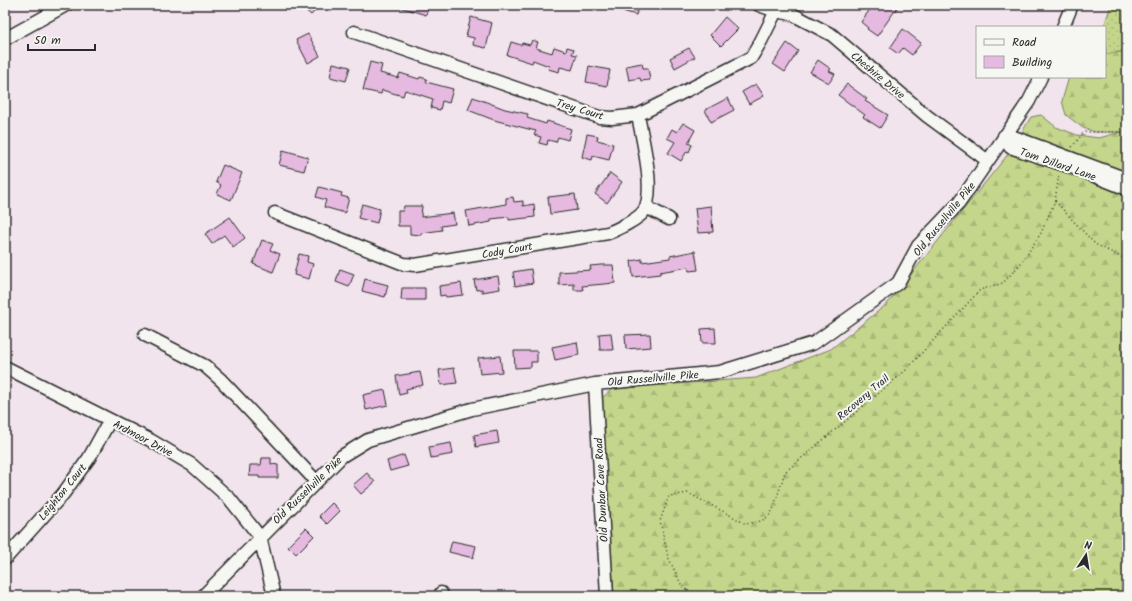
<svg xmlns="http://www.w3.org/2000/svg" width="1132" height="601" font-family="Kalam,sans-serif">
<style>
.grass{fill:url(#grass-dots);stroke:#78805b}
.forest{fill:url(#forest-firs);stroke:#78805b}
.building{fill:#e6bae0;stroke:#2b2b2b}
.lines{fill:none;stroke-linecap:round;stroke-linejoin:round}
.minor-casing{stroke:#2b2b2b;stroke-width:15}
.path{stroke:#2b2b2b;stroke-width:1.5;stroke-dasharray:1 3;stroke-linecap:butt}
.minor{stroke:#f6f6f2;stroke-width:12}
.labels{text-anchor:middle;stroke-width:4;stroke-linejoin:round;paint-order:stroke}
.street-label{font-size:11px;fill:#2b2b2b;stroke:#f6f6f2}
</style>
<defs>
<pattern id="grass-dots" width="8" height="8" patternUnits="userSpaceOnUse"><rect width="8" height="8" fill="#c4d68b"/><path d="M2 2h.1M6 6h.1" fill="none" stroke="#a9b878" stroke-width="1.8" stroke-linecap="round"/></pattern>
<pattern id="forest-firs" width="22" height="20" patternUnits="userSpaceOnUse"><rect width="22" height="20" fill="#c4d68b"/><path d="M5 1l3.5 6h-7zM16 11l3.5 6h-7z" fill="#a9b878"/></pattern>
</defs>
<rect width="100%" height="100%" fill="#f1e4ed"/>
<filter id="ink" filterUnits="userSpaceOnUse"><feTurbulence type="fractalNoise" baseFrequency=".025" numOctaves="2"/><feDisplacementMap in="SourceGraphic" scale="8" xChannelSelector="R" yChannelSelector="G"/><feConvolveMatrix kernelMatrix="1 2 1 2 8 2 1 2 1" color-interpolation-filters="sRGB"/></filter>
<g filter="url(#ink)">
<!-- grass -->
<path class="grass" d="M1111,5H1127V51L1106,54L1104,26Z"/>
<!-- forest -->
<path class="forest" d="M1127,51V596H614L601,399L612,389L756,378L831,349L887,304L1009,153L1031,117L1041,115L1056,127L1077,135L1099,138L1121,132H1095L1083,128L1066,115L1062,101L1069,77H1105V54Z"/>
<!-- building -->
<path class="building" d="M300,5H313L317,9L311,15Z
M400,5H429L426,15L400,7Z
M609,5H639L636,15L609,7Z
M873,5H899L877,36L867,29L868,28L861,22Z
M471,17L492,23L486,48L473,45L474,38L466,36Z
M725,17L738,29L721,46L710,35Z
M903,29L921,43L912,55L903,48L898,54L890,48Z
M308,34L320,56L308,63L296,40Z
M532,40L538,42L536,48L552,53L554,47L566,51L567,47L574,49L572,54L577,55L572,70L560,67L559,72L548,69L549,66L533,60L532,63L507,55L511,42L521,45L522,43L530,45Z
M787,43L798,51L785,72L773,64Z
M689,48L695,57L675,68L670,58Z
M818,60L831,69L829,71L835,74L829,83L810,72Z
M370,62L382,65L380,73L398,78L400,73L419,79L420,77L427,79L426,82L453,89L449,103L442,101L440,110L431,108L433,99L405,90L403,96L382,90L381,94L363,90Z
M333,63L350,67L346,81L330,77Z
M642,63L643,68H648L650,80L641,81L640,78L629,80L626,66Z
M589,66L610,70L607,86L586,82Z
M756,84L764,96L749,104L742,92Z
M847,84L867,99L865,101L888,115L880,128L863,117L865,115L838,95Z
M473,97L505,109L528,114L527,118L546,124L547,121L571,129L568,140L558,137L556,142L548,140L547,145L539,143L541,137L534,135L536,131L494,120L468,110Z
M728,98L734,110L711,122L705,110Z
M683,123L695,130L688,143L692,145L689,152L687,151L681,161L668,153L675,142L667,138L672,129L677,132Z
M587,134L598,136L597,140L613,144L609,160L593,156L592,160L582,157Z
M283,150L308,157L304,171L279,165Z
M223,165L242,173L231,200L217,194L221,185L216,182Z
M610,173L622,182L607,203L595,194Z
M319,187L342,193L341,196L349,198L345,213L324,207L326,200L316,197Z
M575,194L577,210L550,214L548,197Z
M513,197L514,202L523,201V206L534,204L535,217L509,220V217L491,219V222L469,226L466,211L506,204V198Z
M362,204L380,209L377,223L358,218Z
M404,206H422L421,217L453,213L455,224L441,226L442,230L421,233V235L410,234V226H398V211H403Z
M711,206L713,232L698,233L695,208Z
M230,217L245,238L233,247L224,235L212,244L205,234Z
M262,240L273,244L270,250L280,254L273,272L253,264Z
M695,251L698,270L689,271L688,267L660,272V274L633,277L631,261L642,259V262L670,258V256Z
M299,254L308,256L307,262L313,264L309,279L294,275Z
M601,265H613L615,283L582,286L583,290H574V284L559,285V272L591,270L590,266Z
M340,269L354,274L349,287L336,282Z
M531,269L533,283L515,286L513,272Z
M498,276L500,289L482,292V289L476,290L474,280Z
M365,279L388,285L385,297L362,291Z
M461,283L463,295L446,297L445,295L440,296L439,286Z
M402,288H425V300H401Z
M715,328L716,343H702L701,329Z
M611,333L613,350H600L599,334Z
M650,334L651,347L626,349L625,335Z
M577,342L579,355L555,360L552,347Z
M514,351H537V362H531V367L515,368Z
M500,356L502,372L480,374L478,358Z
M454,368L457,383L441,385L439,370Z
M420,372L423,385L406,389L407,393L399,395L396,376Z
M385,390L388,405L366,410L363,395Z
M497,431L499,443L476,447L474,435Z
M451,443L453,454L431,458L429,447Z
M404,455L408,466L390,471L387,461Z
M262,458H271V464L278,465V478H259V476H249L250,465H261Z
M367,473L375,482L361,494L353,485Z
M332,503L340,511L327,524L319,516Z
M306,528L314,536L296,554L288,546Z
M452,541L476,546L473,558L449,552Z"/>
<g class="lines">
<!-- minor casing -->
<g class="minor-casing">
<path id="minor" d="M759,5L776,11L792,14L832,35L927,116L988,161
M1063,27L1072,5
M354,32L599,117L612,118L638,115L751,58L761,41L776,11
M5,39L66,5
M1004,136L1010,147L1077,169L1127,189
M1004,136L1014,137L1127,179
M646,207L669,219
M275,213L404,264L415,265L608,233C616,230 639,219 644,211C656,191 642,139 638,115
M145,335L205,366L221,380L316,481
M5,367L150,440L192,465L229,498L260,537L274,596
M595,384L607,596
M5,559L63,494L89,458L110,420
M203,596L342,456L368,440L472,409L595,384L720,372L814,343L898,283L918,246L959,203L1029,101L1041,77
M441,596V593"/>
</g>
<!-- path -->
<path class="path" d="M1072,147L1084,132H1127
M1055,201L1059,174
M692,596L681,584L668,557L660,521L669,496L688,493L726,513L746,524L758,522L767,518L773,510L785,472L905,371L980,290L1003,283L1022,262L1041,233L1055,201L1095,244L1127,260"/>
<!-- minor -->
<use href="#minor" class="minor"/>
</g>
</g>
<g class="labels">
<!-- street labels -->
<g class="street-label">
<text transform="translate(878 75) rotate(40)" y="4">Cheshire Drive</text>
<text transform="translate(580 109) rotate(17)" y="4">Trey Court</text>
<text transform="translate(1058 164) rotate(19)" y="4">Tom Dillard Lane</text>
<text transform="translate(944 219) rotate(-51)" y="4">Old Russellville Pike</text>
<text transform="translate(507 250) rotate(-10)" y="4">Cody Court</text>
<text transform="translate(653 378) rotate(-5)" y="4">Old Russellville Pike</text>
<text transform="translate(863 397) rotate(-40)" y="4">Recovery Trail</text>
<text transform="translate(143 438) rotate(28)" y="4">Ardmoor Drive</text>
<text transform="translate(307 490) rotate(-44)" y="4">Old Russellville Pike</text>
<text transform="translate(601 490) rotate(-93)" y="4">Old Dunbar Cave Road</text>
<text transform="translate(62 492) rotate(-51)" y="4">Leighton Court</text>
</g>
</g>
<!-- margin -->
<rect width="1132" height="601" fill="none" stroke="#f6f6f2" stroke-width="20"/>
<rect x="10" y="10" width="1112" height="581" fill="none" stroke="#2b2b2b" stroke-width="1.5" filter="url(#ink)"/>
<!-- legend -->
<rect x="976" y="26" width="130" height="52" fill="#f6f6f2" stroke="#a5a5a2"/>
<rect x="984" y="39" width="20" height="6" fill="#f6f6f2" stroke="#a5a5a2"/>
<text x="1012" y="46" font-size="12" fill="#2b2b2b">Road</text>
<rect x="984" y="56" width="20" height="12" fill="#e6bae0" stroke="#a5a5a2"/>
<text x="1012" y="66" font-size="12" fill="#2b2b2b">Building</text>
<!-- north arrow -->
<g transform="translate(1086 555) rotate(12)" stroke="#f6f6f2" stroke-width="3" paint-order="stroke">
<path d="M0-3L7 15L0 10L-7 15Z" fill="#2b2b2b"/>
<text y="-6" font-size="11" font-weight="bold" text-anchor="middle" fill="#2b2b2b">N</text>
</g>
<!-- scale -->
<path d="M28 44v6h67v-6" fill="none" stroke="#2b2b2b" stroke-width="2"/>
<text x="34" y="44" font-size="12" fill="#2b2b2b" stroke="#f6f6f2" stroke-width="3" paint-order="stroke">50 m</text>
</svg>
